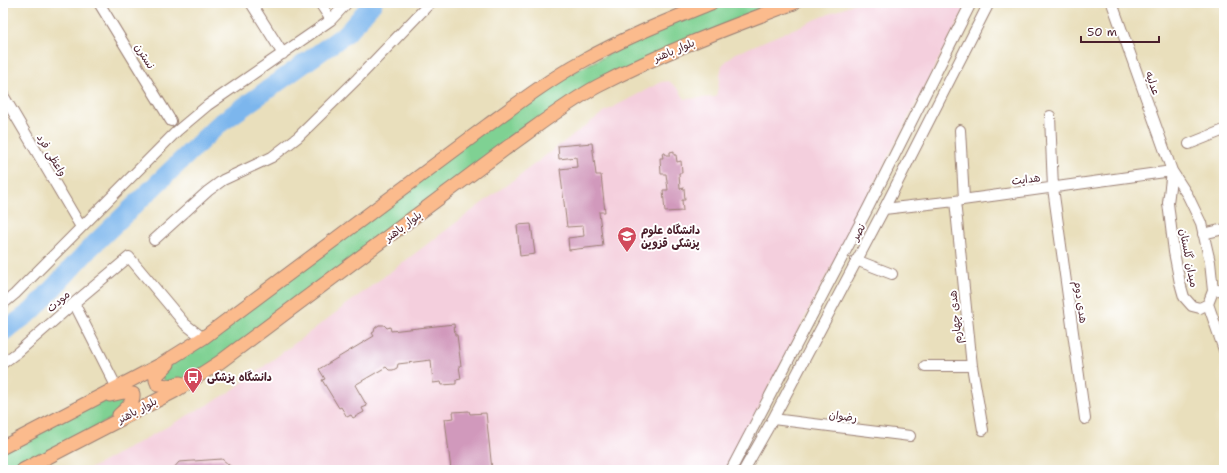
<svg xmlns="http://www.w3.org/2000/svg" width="1227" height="473" font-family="'Shantell Sans','Playpen Sans Arabic',sans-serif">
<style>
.built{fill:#f4cfdd}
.green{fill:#7fd193;stroke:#64785f}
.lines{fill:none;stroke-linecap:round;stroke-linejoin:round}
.river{stroke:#7bb6ed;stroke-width:19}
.building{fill:#d199bc}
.minor-casing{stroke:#9a7f74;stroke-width:12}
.major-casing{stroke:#9a7f74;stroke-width:15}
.minor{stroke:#fff;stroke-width:10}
.major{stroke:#fbbb8d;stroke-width:13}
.labels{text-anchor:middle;stroke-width:4;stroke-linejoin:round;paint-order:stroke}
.street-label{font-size:11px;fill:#4a1f2b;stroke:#fff}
.poi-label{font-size:11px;font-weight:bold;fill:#4a1f2b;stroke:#fff;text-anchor:start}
</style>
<rect width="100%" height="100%" fill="#fff"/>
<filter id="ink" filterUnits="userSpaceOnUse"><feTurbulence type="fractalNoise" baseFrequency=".025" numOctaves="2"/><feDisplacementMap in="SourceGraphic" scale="8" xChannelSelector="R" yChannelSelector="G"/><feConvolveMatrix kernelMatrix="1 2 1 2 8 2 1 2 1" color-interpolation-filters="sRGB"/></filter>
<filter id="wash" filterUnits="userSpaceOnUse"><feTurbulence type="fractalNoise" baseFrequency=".012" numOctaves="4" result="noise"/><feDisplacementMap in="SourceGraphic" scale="16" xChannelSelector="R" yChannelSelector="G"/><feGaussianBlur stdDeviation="0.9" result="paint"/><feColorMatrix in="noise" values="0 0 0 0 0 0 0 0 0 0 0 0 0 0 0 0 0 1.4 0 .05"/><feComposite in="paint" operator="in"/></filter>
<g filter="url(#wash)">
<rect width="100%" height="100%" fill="#e9dfbc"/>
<!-- built -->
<path class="built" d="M855,3H968L726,470H88L227,394L604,112L661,82L669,81L678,89L685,99L716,97L722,65L734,54Z"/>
<!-- green -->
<path class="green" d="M711,3H794L597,87L220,362L170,386L158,374L534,92Z
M129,392L124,411L23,470H3V447L87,403Z"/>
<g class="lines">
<!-- river -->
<path class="river" d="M3,332L32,311L89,249L218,125L347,33L373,3"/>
</g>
<g id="blocks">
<!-- building -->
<path class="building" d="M592,143L596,175H601L605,212H599L603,246L569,250L568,238L584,236L583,226L567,227L560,169L577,167L576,157L559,159L558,146Z
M674,151V155H676L677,162L681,161L682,173H679L680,189L684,188L685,200H682L683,211L665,212L663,190H668L666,174H661L660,158H663L662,153H665L666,155H670V152Z
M531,224L535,254L520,256L517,225Z
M454,324L455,335H457L461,366H459L461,379L456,380V384L442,385L441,382L433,383L431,360L398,364L397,368L393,370H389L386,367L355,385L367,406L362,408L364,412L353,418L351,415L347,417L341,407L339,408L322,380L325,379L319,369L374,336L372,333L374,332L375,328L379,325H384L387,328L390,327L391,331Z
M469,411L470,414L486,413L492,470H451L445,419L454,418L453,412Z
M222,459L235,470H172L179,462Z"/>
</g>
</g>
<g filter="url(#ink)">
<use href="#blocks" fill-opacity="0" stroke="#9a7f74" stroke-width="1"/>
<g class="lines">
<!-- minor casing -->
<g class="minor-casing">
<path id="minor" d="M99,3L171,121
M251,3L283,54
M320,3L331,20
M1112,3L1172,171L1188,196L1201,223L1210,262L1213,291L1208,304L1200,308L1192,306L1184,297L1180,283L1174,252L1168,203L1172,171
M3,95L81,227
M1050,116L1053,188L1085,419
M960,130L964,199
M1189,144L1224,130
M955,201L972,366L983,430
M884,209L955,201L1172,171
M1203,234L1224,229
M154,240L208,191L223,180L272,157L298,137L357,79L430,3
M856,260L892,274
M1213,291L1224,289
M74,303L117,388
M3,304L15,294L177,131L208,105L331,20L347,3
M1208,304L1224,350
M3,363L18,352L74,303L129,257L185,324L203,338
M925,366H972
M773,419L910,436
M731,470L868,208L971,3
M744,470L773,419L884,209L989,3"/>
</g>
<!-- major casing -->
<g class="major-casing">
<path id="major" d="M168,364L158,374L156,380L158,385L170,386L180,383
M110,395L124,392L133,394C134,403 125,410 119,415
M3,447L160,365L203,338L488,125C518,103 550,79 583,61C624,38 667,21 711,3
M23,470L175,391L220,362L505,149C535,128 566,103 598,86C661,53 727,28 794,3"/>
</g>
<!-- minor -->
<use href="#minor" class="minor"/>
<!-- major -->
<use href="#major" class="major"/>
</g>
</g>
<!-- icons -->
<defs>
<g id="university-pin" transform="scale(1)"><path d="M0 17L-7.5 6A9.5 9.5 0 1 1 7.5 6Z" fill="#d1495b" stroke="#fff"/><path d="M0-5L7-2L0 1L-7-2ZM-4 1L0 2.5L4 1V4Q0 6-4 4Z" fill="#fff"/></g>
<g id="bus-pin" transform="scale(1)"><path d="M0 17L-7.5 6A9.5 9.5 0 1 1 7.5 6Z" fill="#d1495b" stroke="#fff"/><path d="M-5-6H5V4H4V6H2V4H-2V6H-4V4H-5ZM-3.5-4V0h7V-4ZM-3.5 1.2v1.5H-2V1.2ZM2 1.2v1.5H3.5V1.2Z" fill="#fff"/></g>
</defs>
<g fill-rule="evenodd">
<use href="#university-pin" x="627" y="236"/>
<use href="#bus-pin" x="193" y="377"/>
</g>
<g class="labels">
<!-- street labels -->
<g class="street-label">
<text transform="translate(674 50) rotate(-23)" y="4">بلوار باهنر</text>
<text transform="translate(145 56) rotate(58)" y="4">نسترن</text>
<text transform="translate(1153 83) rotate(71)" y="4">عدلیه</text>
<text transform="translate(52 155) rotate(59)" y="4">واعظی فرد</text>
<text transform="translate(1026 179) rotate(-7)" y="4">هدایت</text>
<text transform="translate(403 226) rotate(-37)" y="4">بلوار باهنر</text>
<text transform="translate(858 232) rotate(-61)" y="4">نصر</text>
<text transform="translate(1189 258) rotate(79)" y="4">میدان گلستان</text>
<text transform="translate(58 301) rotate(-41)" y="4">مودت</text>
<text transform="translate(1081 302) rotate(82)" y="4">هدی دوم</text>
<text transform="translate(955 317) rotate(-96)" y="4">هدی چهارم</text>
<text transform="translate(137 410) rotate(-28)" y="4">بلوار باهنر</text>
<text transform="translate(843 416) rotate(7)" y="4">رضوان</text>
</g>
<!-- poi labels -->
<g class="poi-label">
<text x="641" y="234">دانشگاه علوم<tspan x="641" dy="13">پزشکی قزوین</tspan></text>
<text x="207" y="381">دانشگاه پزشکی</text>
</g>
</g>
<!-- margin -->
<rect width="1227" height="473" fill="none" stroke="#fff" stroke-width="16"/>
<!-- scale -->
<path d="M1081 36v6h78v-6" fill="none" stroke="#4a1f2b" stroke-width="2"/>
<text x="1087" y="36" font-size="12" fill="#4a1f2b" stroke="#ffffff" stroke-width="3" paint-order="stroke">50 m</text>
</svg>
